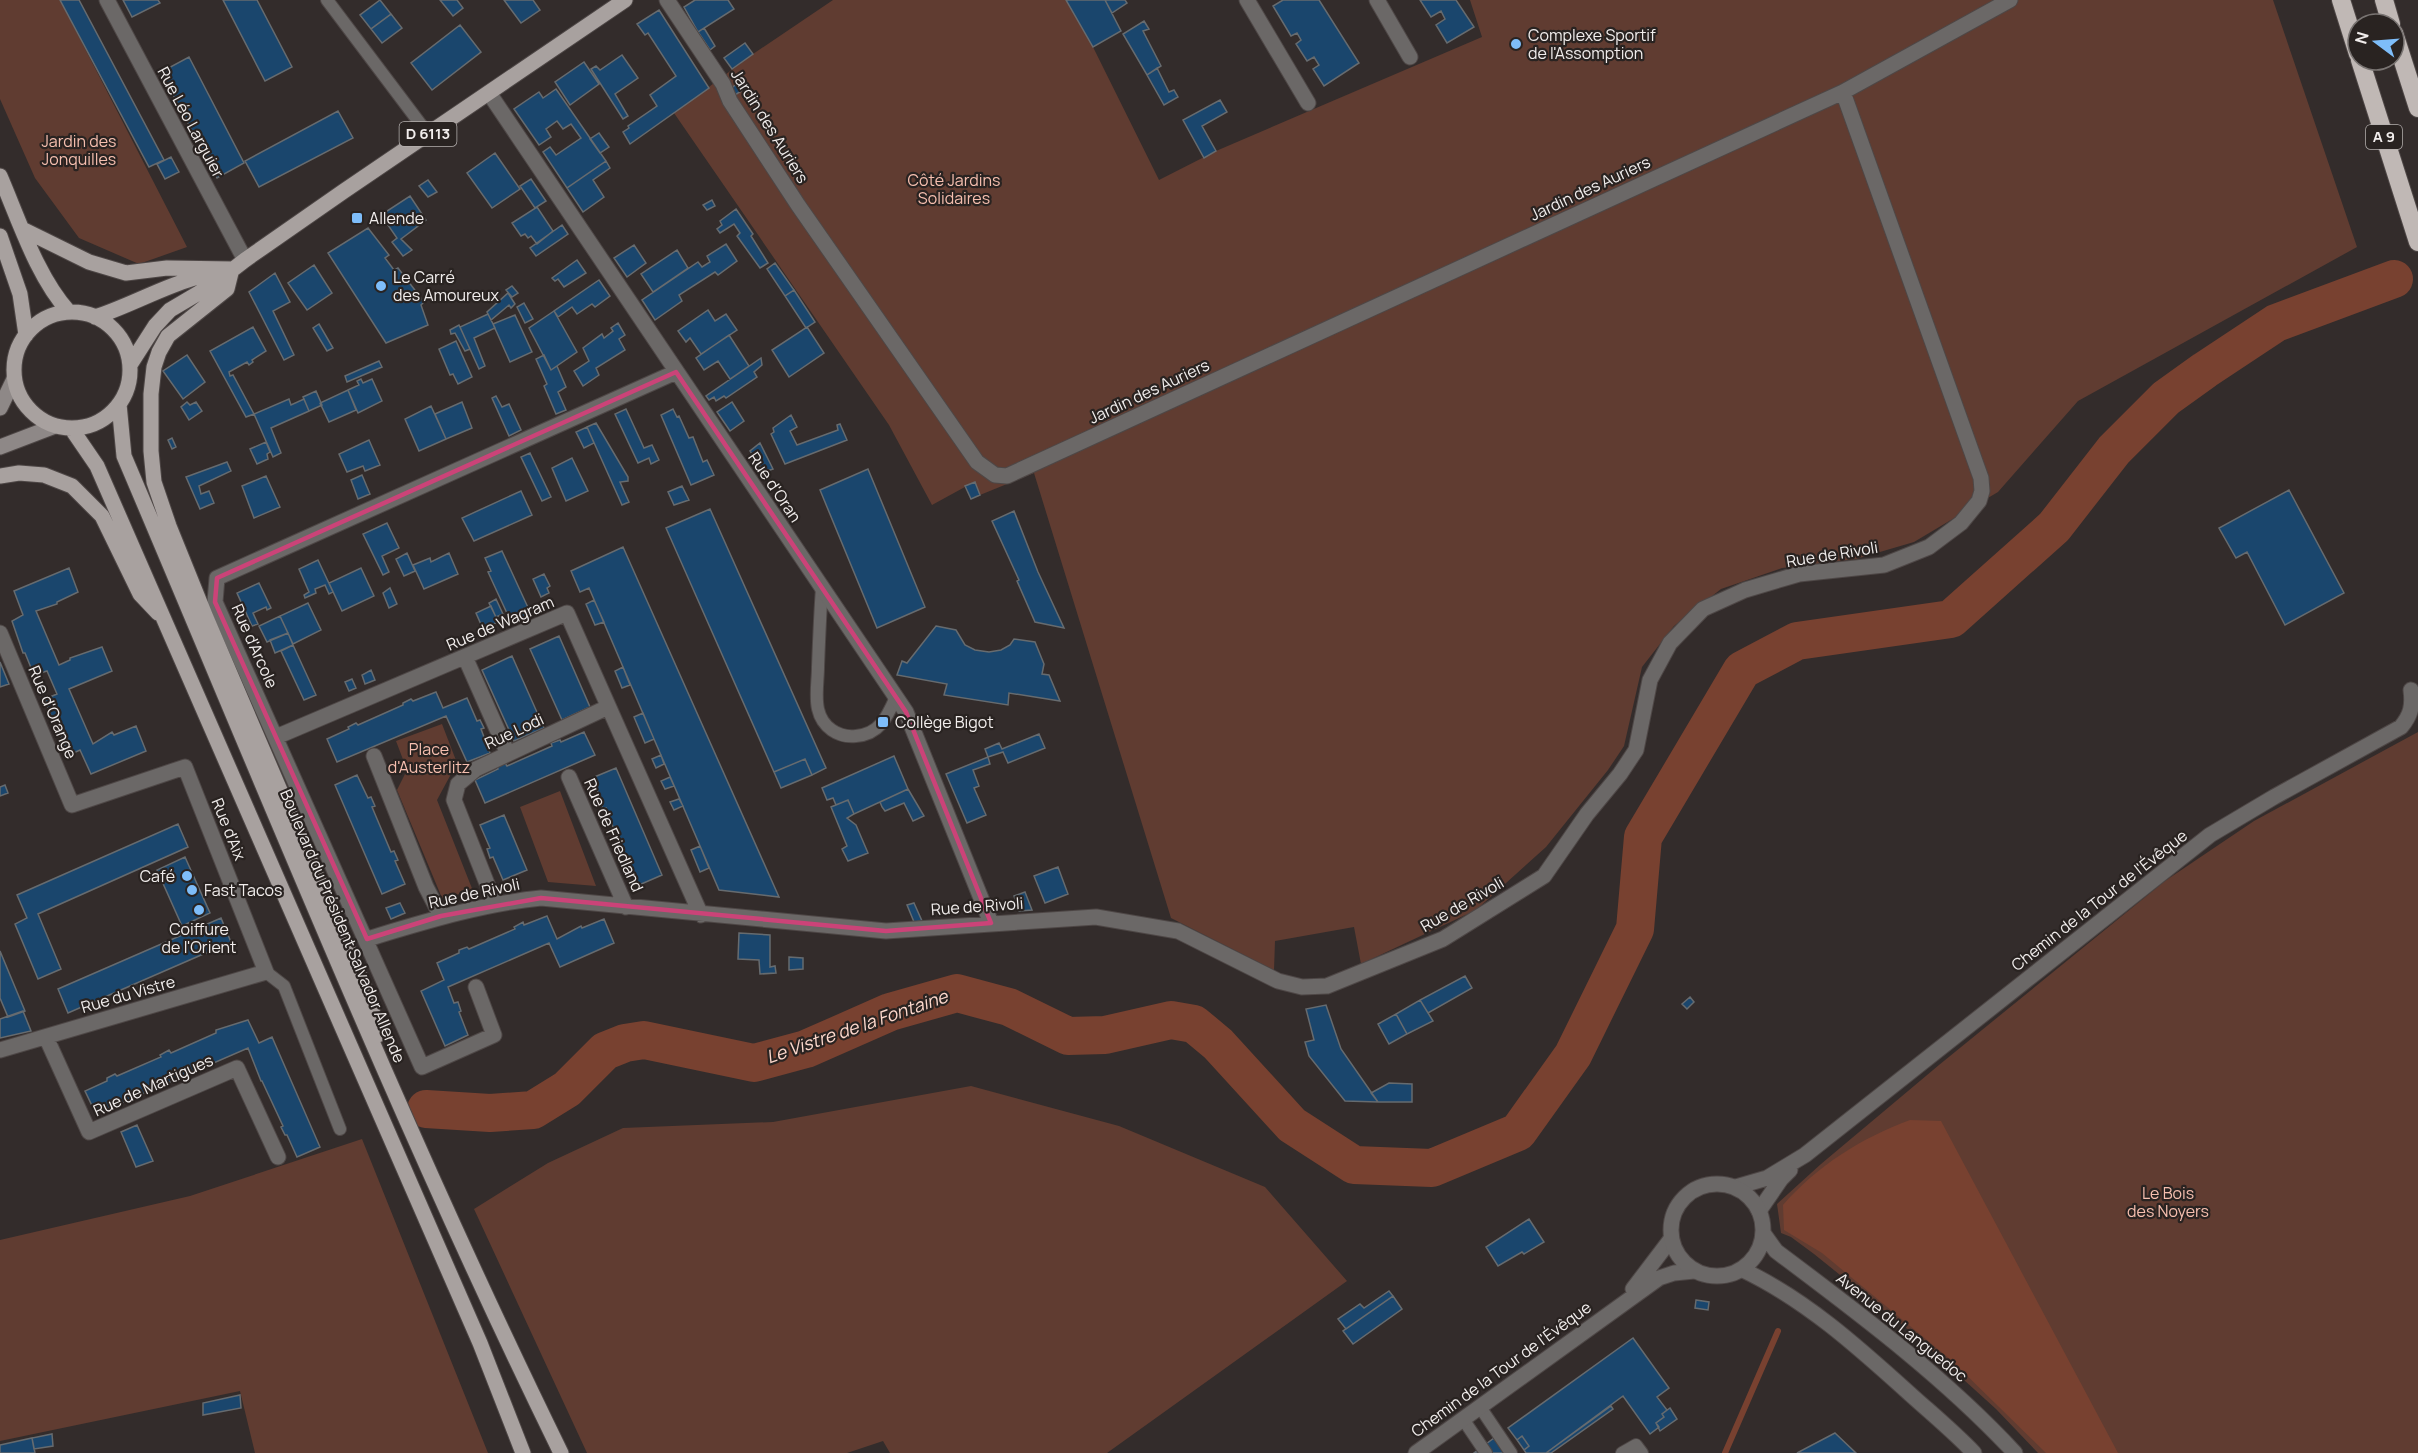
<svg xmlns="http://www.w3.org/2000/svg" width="2418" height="1453" font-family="Manrope,sans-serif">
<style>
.green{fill:#603c31}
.water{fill:#784130}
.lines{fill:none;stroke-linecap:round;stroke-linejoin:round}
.stream{stroke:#784130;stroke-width:6}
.river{stroke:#784130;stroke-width:38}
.building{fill:#1a466d;stroke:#666b6f;stroke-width:1.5}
.service-casing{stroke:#4e4746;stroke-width:14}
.minor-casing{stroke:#4e4746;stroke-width:17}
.tertiary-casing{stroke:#4e4746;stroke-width:17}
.secondary-casing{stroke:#4e4746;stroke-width:17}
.primary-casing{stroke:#4e4746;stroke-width:17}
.motorway-casing{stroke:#4e4746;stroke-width:20}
.service{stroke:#6b6867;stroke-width:12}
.minor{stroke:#6b6867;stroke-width:15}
.tertiary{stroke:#6b6867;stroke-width:15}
.secondary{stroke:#8e8887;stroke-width:15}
.primary{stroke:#a8a19f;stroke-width:15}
.motorway{stroke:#c0b8b5;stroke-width:18}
.marked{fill:none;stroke:#cb4378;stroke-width:4.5;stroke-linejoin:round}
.poi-dot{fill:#7ebdf9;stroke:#292321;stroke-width:2}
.labels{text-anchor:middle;stroke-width:4.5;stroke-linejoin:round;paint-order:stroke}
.shield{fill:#292321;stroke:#b5b0af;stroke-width:1.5}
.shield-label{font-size:15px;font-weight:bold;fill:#f1edec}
.poi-label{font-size:16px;fill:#f1edec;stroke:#292321;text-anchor:start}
.street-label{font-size:16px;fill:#f1edec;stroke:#292321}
.park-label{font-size:16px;fill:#f6bfaf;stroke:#292321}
.water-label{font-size:18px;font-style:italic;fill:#fed9cd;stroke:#292321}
</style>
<rect width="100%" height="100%" fill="#332c2b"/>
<!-- green -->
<path class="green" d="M0,0H60L187,247L139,264L79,238L35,178L0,99Z
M833,0H1066L1093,47L1159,180L1216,151L1482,37L1470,0H2273L2357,247L2078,401L1998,492L1914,542L1856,559L1782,568L1721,589L1674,626L1642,667L1624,746L1608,770L1546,847L1476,910L1361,964L1354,927L1275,941L1274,970L1171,918L1034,473L980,495L974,482L932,505L889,425L674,113L753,54Z
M442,724L457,763L437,800L473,891L442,898L397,790L407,770L396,741Z
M2418,732V1453H2038L1996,1409L1911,1332L1814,1254L1791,1237L1781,1233L1777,1204L1821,1164L1939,1065L2165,881L2254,821Z
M560,791L596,886L548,882L520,807Z
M971,1086L1119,1126L1265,1187L1347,1281L1107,1453H890L883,1441L847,1453H587L474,1209L548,1163L623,1128L773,1122Z
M362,1139L488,1453H255L240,1391L0,1441V1240L190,1196Z"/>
<!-- water -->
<path class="water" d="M1910,1120L1941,1121L2118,1453H2046L1951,1360L1822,1253L1784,1230L1783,1205C1817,1166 1861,1138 1910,1120Z"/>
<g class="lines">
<!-- stream -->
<path class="stream" d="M1725,1453L1778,1331"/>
<!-- river -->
<path class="river" d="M426,1109L490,1113L533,1110L567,1089L605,1051L625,1043L644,1040L754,1063L806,1049L890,1012L957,993L1009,1007L1068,1036L1105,1035L1171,1020L1194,1024L1218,1044L1292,1125L1354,1165L1432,1168L1518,1132L1573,1055L1635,929L1643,837L1742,670L1797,641L1951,619L2054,527L2114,450L2166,398L2205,370L2276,323L2394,279"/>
</g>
<!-- building -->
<path class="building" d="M60,0H79L164,160L149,167Z
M123,0H158L160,3L132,17Z
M223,0H257L292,67L265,81Z
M380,0L391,14L371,29L360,15Z
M440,0H457L463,8L453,16Z
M504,0H533L540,10L521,23Z
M695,0H728L734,9L698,32L684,7Z
M1066,0H1105L1121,31L1093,47Z
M1105,0H1125L1127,3L1112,13Z
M1283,0H1319L1359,63L1324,86L1313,69L1319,65L1314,57L1307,61L1296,44L1301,40L1297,33L1291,36L1273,6Z
M1420,0H1456L1474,27L1447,43L1436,25L1445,19L1441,11L1431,17Z
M659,10L709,88L630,144L623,132L629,128L628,126L657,106L650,95L676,76L648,33L645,35L637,24Z
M391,14L402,28L382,43L371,29Z
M1144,21L1149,29L1143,31L1161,66L1147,75L1123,34Z
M460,25L481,52L432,90L411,63Z
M704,28L715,46L710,50L698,32Z
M745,43L753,54L732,69L724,58Z
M622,55L638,78L615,94L628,116L623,119L591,69L596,66L600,70Z
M189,57L244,163L217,178L161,72Z
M584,62L599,84L570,105L555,82Z
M1157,68L1169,92L1174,90L1178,97L1164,105L1147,75Z
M741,81L746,88L735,95L730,89Z
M556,89L606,161L567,188L543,152L550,147L556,155L581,138L571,124L563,129L557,121L546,129L551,137L539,145L514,109L539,92L543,98Z
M1220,100L1227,112L1202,126L1216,151L1204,158L1183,120Z
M338,111L353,138L259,187L245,161Z
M599,133L609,147L600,153L590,139Z
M495,153L520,189L492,208L467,173Z
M171,157L179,172L165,179L157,164Z
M606,161L610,168L593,180L604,197L583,212L567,188Z
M531,179L546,201L535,208L520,186Z
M428,180L437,192L428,197L419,186Z
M410,196L426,220L401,239L412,250L403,256L392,242L397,238L381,215Z
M712,200L715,206L707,210L703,205Z
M537,207L553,231L537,244L531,236L528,238L525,234L521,236L512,223Z
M736,209L753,234L751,236L768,263L760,268L737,236L740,233L734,224L720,233L717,229L722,225L720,221Z
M562,225L568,234L536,256L530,248Z
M368,228L389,255L385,258L394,270L398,268L424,302L421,305L428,325L386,343L328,253Z
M726,244L737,261L718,275L715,272L679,295L682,301L655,320L642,300L698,262L702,267L710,262L707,256Z
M634,245L646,263L627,277L614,258Z
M677,250L688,268L653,292L641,274Z
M577,260L586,273L564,287L558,279L555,281L552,278Z
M775,263L794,290L785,296L767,269Z
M314,265L332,293L307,310L288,283Z
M275,273L290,302L273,311L294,355L284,360L249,292Z
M599,280L610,296L595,307L592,304L577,314L572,307L558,317L554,311Z
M512,286L518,293L512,297L506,290Z
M794,290L815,322L806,328L785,296Z
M508,293L515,304L511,308L509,305L491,320L487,312Z
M524,303L533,319L525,323L517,307Z
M708,310L715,321L726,314L737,330L701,354L690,338L686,342L678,331Z
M554,311L577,352L551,370L529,328Z
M488,314L495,328L474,338L485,366L479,369L460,327Z
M515,315L532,352L510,362L493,324Z
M618,323L625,335L619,339L625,350L596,368L599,375L583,386L574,371L589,361L583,348L602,334L604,338L613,331L611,328Z
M319,324L333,348L327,351L313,328Z
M459,325L470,349L465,351L455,333L451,334L450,330Z
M253,327L266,351L252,360L253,362L249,365L247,362L229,372L230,376L233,375L254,414L246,417L210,351Z
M807,327L824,353L789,377L772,350Z
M729,335L749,366L730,379L718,361L704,370L696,358Z
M456,341L472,377L458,384L453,374L450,375L439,349Z
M187,355L205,382L183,399L163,371Z
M544,355L551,370L557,366L566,387L558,392L566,410L556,414L544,386L547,384L536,359Z
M761,358L762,365L754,372L757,377L726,398L724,396L716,401L714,397L709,400L706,396Z
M379,361L382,367L347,382L345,376Z
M361,379L363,383L372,379L382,401L358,413L348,390L359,385L357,381Z
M348,390L356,410L329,422L320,403Z
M316,391L322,405L309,411L303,397Z
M496,396L502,407L509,404L521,430L509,436L492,398Z
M289,399L291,405L304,399L309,411L271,428L281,453L273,457L254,414Z
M187,402L190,405L196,402L202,411L189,420L181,407Z
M462,402L472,428L446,439L435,414Z
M732,402L744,421L730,431L717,412Z
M431,406L446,439L419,451L405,419Z
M626,409L644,448L652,445L659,460L651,464L649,458L638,463L615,414Z
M673,409L677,417L679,416L689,438L693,437L703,462L707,460L714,475L691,485L661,415Z
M791,415L797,427L790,431L797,445L838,430L837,425L840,424L847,440L785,464L771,434L774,432L773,428Z
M596,423L628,477V481L620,482L629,502L622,505L587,427Z
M587,427L594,443L584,448L576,432Z
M172,438L176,447L172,449L168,440Z
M369,440L380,465L365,471L363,466L347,472L339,454Z
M266,442L270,452L267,454L268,459L257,464L250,449Z
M760,443L773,469L764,472L750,451Z
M530,453L551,497L542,501L521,457Z
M572,458L588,491L566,501L552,468Z
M227,462L231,471L199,486L201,494L209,491L214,503L200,509L186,477Z
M868,469L925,607L877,628L820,490Z
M362,475L370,494L358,499L351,480Z
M266,476L280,507L254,518L242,486Z
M975,482L980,495L971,499L965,486Z
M682,486L689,500L674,505L668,492Z
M2289,490L2344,593L2285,625L2247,552L2236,558L2219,528Z
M521,491L532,515L474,541L462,518Z
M710,509L826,768L812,775L805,759L774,772L666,528Z
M1014,511L1038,572L1064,628L1035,622L1017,581L1019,580L992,521Z
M387,523L399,548L382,556L389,572L383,575L363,534Z
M623,547L779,897L719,890L589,588L580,592L571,571Z
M502,551L531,614L511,622L488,572L491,571L485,558Z
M407,553L415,571L404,576L396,559Z
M449,553L458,574L424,589L413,565L430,558L431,562Z
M318,560L333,592L329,594L325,585L315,589L316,593L305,598L304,595L309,592L299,569Z
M69,568L78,592L57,602V604L36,611L59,665L70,660V658L102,647L112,671L69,689L93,744L112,732L114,735L136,726L146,751L91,774L80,750L69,755L59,732L57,733L45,699L57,694L47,671L34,675L25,653H23L12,621L23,615L14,591Z
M361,568L374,596L342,611L329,583Z
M544,574L550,586L547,588L549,593L541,597L533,579Z
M259,583L271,608L267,610L266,607L253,613L258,624L252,626L237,593Z
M390,588L397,604L389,608L383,593Z
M496,599L503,614L496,617L489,603Z
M594,600L604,622L595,625L586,604Z
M308,603L321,630L293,644L280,616Z
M491,606L498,622L483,629L476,613Z
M280,616L288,633L267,642L259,626Z
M936,626L956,630L965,645L975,650L989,652L1001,650L1010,645L1014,639L1035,642L1044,664L1042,674L1049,675L1060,701L1009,693L1008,705L944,695L947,684L897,675L902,661L907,663Z
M288,633L293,645L275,653L270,640Z
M559,636L590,707L562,720L530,649Z
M293,645L316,695L304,700L281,651Z
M512,656L544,728L514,741L482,670Z
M0,662L9,684L0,687Z
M623,667L630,685L622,688L615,671Z
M371,670L375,680L365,684L362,675Z
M352,679L356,688L349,691L345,682Z
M436,692L443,708L467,698L477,721L480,720L484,728L481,729L490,753L467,762L446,716L337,762L327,739L349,729L348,727L356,723L358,725L403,705V703L411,699L413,701Z
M643,713L654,739L645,743L634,717Z
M584,732L595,755L485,803L475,780L498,769L497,767L505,763L507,766L552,746L551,743L560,740L561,742Z
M1039,734L1045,748L1008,763L1003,752L988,757L985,749L999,743L1002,749Z
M661,755L664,764L656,768L652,759Z
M894,756L908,789L854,814L848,800L836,805L833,798L827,800L822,788Z
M988,757L990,764L973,770L979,786L974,788L986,815L967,823L946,774Z
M805,759L812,775L781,788L774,772Z
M616,768L662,875L639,885L630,863L627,864L606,808L603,809L599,800L601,799L592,778Z
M357,775L368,798L371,797L375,806L372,807L391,852L394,851L398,860L395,861L405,884L382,894L335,785Z
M670,777L674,786L665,789L661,781Z
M5,785L8,793L0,796V787Z
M908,789L924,816L913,821L904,803L885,811L882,807L880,802Z
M679,799L683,806L674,810L670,802Z
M848,800L854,814L847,818L856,825L868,853L848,861L842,849L847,846L831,807Z
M504,815L527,870L503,880L493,857L490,858L487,849L490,848L480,825Z
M178,824L188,847L38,914L61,969L38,979L15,924L27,918L17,895Z
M700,846L709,868L700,872L691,850Z
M185,857L210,913L182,926L157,870Z
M1058,867L1068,894L1045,903L1034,876Z
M1025,892L1032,910L1019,911L1014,896Z
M400,903L405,913L391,919L386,908Z
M914,903L922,921L914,922L907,905Z
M547,916L557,939L581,926L582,928L604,919L614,943L560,967L549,943L448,987L454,1003L458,1002L461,1011L459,1012L468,1035L445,1046L421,991L444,980L437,963L459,953V950L467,947L469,949L515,929L514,927L523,922L524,925Z
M221,918L231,942L68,1013L58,989Z
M739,933L770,935V967L775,966L776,973L760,974L759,960L738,959Z
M0,951L25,1011L8,1017L0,998Z
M789,957L803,958V969L789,970Z
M1465,976L1472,988L1428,1013L1420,1000Z
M1690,997L1694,1002L1687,1009L1682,1004Z
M1420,1000L1433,1021L1407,1034L1396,1014Z
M1326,1005L1341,1049L1378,1102L1345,1101L1309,1056L1305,1042L1314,1040L1306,1009Z
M23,1011L31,1031L0,1038V1019Z
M1396,1014L1407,1034L1389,1044L1378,1024Z
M248,1020L259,1043L272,1037L320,1147L297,1157L287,1135H285L281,1127L283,1126L262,1081H261L248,1048L96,1114L85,1091L107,1081V1078L115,1074L117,1076L161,1057L160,1055L169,1050L171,1053L216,1033V1030Z
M1389,1083L1412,1084V1102H1378L1371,1093Z
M137,1125L153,1161L136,1167L121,1132Z
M1529,1219L1544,1242L1524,1254L1522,1252L1498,1266L1486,1247Z
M1389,1291L1393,1296L1346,1329L1338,1319L1360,1304L1364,1308Z
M1393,1296L1402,1309L1353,1344L1343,1331Z
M1696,1300L1709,1302L1708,1310L1695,1308Z
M1633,1338L1669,1388L1657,1397L1667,1410L1662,1414L1664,1417L1656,1423L1659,1427L1650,1434L1623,1396L1546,1453H1526L1524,1450L1529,1446L1522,1436L1517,1440L1508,1428Z
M240,1395L241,1408L203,1415V1403Z
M1611,1406L1613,1409L1551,1453H1546Z
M1670,1408L1677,1419L1660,1431L1656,1423L1664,1417L1662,1414Z
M1835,1433L1856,1453H1797Z
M52,1434L53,1446L34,1449L32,1438Z
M1522,1436L1529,1446L1524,1450L1517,1440Z
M32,1438L35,1453H0V1445Z
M1494,1438L1505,1453H1474Z"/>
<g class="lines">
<!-- service casing -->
<g class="service-casing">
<path id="service" d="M327,0L428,134
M822,588C820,614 819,641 818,667C818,680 815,696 818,709C822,727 838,738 856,736C880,734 887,717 896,697
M266,972L284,986L340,1129
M1480,1407L1511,1453
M1463,1419L1486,1453
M1622,1453L1636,1445L1642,1453"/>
</g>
<!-- minor casing -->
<g class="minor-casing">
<path id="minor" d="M107,0L245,260
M667,0L723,84L730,101L798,205L977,462L995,475L1007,476L1843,92L2010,0
M1247,0L1308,103
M1377,0L1410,57
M489,93L906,712L991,923
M0,633L72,805L185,767L266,972L0,1050
M465,657L508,754
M276,737L567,613L701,915
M374,756L426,887L441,916
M569,777L626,907
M495,904L454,800L458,784L476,769L608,707
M367,939C424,922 481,904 541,898L886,931L1096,917L1178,931L1278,981L1302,987L1327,986L1443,939L1544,876L1587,814L1620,774L1636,750L1650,680L1670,643L1703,609L1745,590L1799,574L1884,565L1929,547L1961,523L1979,501L1982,491L1981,478L1843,92
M476,987L494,1035L422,1067L215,602L217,578L676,372
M46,1037L89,1132L237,1068L278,1157
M1736,1187L1767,1178L1805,1155L2210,835L2274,797L2401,727C2411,715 2413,706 2411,690
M1759,1211L1781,1179L1790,1170
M1633,1289L1671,1239
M1416,1453L1659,1278L1674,1273L1694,1271"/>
</g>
<!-- tertiary casing -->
<g class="tertiary-casing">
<path id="tertiary" d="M1671 1230a46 46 0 1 1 92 0a46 46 0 1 1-92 0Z
M1763,1233L1776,1251L1788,1260C1868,1320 1947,1380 2015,1453
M1741,1269C1805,1299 1858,1347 1910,1394C1931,1413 1954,1432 1974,1453"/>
</g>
<!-- secondary casing -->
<g class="secondary-casing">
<path id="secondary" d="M0,408L14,379
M0,447L55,426"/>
</g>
<!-- primary casing -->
<g class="primary-casing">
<path id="primary" d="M0,176C19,220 37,277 69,312
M24,230L89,262L126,273L167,268L232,269
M0,236L20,294L26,335
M232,269L227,289L168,336L159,352L154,367L151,394V451L154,482L169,526L205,615L369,998L378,1035
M14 370a58 58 0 1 1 116 0a58 58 0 1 1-116 0Z
M95,317C132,305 167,284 206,275
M130,365L155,326L170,310L214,284L245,260L344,191L625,0
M119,404L124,456C266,790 401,1127 561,1453
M71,428L97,466L480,1343L523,1453
M0,476L19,473L44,475L72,486L102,516L140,594L158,613"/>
</g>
<!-- motorway casing -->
<g class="motorway-casing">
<path id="motorway" d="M2341,0L2358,54
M2384,0L2391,24
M2394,33L2418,108
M2360,60L2418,242"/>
</g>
<!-- service -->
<use href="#service" class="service"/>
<!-- minor -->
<use href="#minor" class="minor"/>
<!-- tertiary -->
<use href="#tertiary" class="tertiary"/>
<!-- secondary -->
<use href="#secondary" class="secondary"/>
<!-- primary -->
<use href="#primary" class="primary"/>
<!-- motorway -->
<use href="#motorway" class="motorway"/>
</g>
<!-- marked area -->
<path class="marked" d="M676,372L906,712L991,923L886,931L541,898L441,916L367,939L215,602L217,578Z"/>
<!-- markers -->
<g class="poi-dot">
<circle cx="1516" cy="44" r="6"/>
<rect x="351" y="212" width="12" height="12" rx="3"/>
<circle cx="381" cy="286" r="6"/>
<rect x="877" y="716" width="12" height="12" rx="3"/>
<circle cx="187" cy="876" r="6"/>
<circle cx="192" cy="890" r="6"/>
<circle cx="199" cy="910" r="6"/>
</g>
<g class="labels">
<!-- shield labels -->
<g class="shield">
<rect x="399.5" y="122" width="57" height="24" rx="4.5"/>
<rect x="2366" y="125" width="36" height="24" rx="4.5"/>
</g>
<g class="shield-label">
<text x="428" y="139">D 6113</text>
<text x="2384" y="142">A 9</text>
</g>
<!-- poi labels -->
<g class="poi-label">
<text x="1528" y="41">Complexe Sportif<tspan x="1528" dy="18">de l'Assomption</tspan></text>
<text x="369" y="224">Allende</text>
<text x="393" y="283">Le Carré<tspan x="393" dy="18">des Amoureux</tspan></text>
<text x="895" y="728">Collège Bigot</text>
<text x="175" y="882" text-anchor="end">Café</text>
<text x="204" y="896">Fast Tacos</text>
<text x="199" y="935" text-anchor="middle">Coiffure<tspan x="199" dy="18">de l'Orient</tspan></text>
</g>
<!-- street labels -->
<g class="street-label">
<text transform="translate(191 122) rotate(62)" y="6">Rue Léo Larguier</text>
<text transform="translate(770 126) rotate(58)" y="6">Jardin des Auriers</text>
<text transform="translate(1590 188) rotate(-25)" y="6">Jardin des Auriers</text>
<text transform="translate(1149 391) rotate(-25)" y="6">Jardin des Auriers</text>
<text transform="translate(775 487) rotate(56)" y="6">Rue d'Oran</text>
<text transform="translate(1832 554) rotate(-9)" y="6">Rue de Rivoli</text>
<text transform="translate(500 623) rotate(-23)" y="6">Rue de Wagram</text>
<text transform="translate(255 646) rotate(66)" y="6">Rue d'Arcole</text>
<text transform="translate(53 712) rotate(67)" y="6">Rue d'Orange</text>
<text transform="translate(514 731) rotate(-25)" y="6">Rue Lodi</text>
<text transform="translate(229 829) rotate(68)" y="6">Rue d'Aix</text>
<text transform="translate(614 835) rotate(66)" y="6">Rue de Friedland</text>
<text transform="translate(474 893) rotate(-12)" y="6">Rue de Rivoli</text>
<text transform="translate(2099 900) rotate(-38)" y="6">Chemin de la Tour de l'Évêque</text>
<text transform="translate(1462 904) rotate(-30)" y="6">Rue de Rivoli</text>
<text transform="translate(977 906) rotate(-4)" y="6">Rue de Rivoli</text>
<text transform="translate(343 926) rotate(67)" y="6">Boulevard du Président Salvador Allende</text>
<text transform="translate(128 994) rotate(-16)" y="6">Rue du Vistre</text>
<text transform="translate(153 1085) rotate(-24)" y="6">Rue de Martigues</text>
<text transform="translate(1902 1327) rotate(39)" y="6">Avenue du Languedoc</text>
<text transform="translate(1501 1369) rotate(-36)" y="6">Chemin de la Tour de l'Évêque</text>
</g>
<!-- park labels -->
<g class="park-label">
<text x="79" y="147">Jardin des<tspan x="79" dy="18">Jonquilles</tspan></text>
<text x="954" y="186">Côté Jardins<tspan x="954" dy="18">Solidaires</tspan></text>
<text x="429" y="755">Place<tspan x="429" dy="18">d'Austerlitz</tspan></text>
<text x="2168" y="1199">Le Bois<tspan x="2168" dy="18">des Noyers</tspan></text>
</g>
<!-- water labels -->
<g class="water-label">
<text transform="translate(857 1027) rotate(-19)" y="6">Le Vistre de la Fontaine</text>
</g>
</g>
<!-- north arrow -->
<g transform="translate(2376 42) rotate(286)"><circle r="28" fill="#292321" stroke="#797472" stroke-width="1.5"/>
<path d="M0-4.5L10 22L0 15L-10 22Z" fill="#7ebdf9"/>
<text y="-9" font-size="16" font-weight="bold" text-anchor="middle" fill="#f1edec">N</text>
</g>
</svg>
